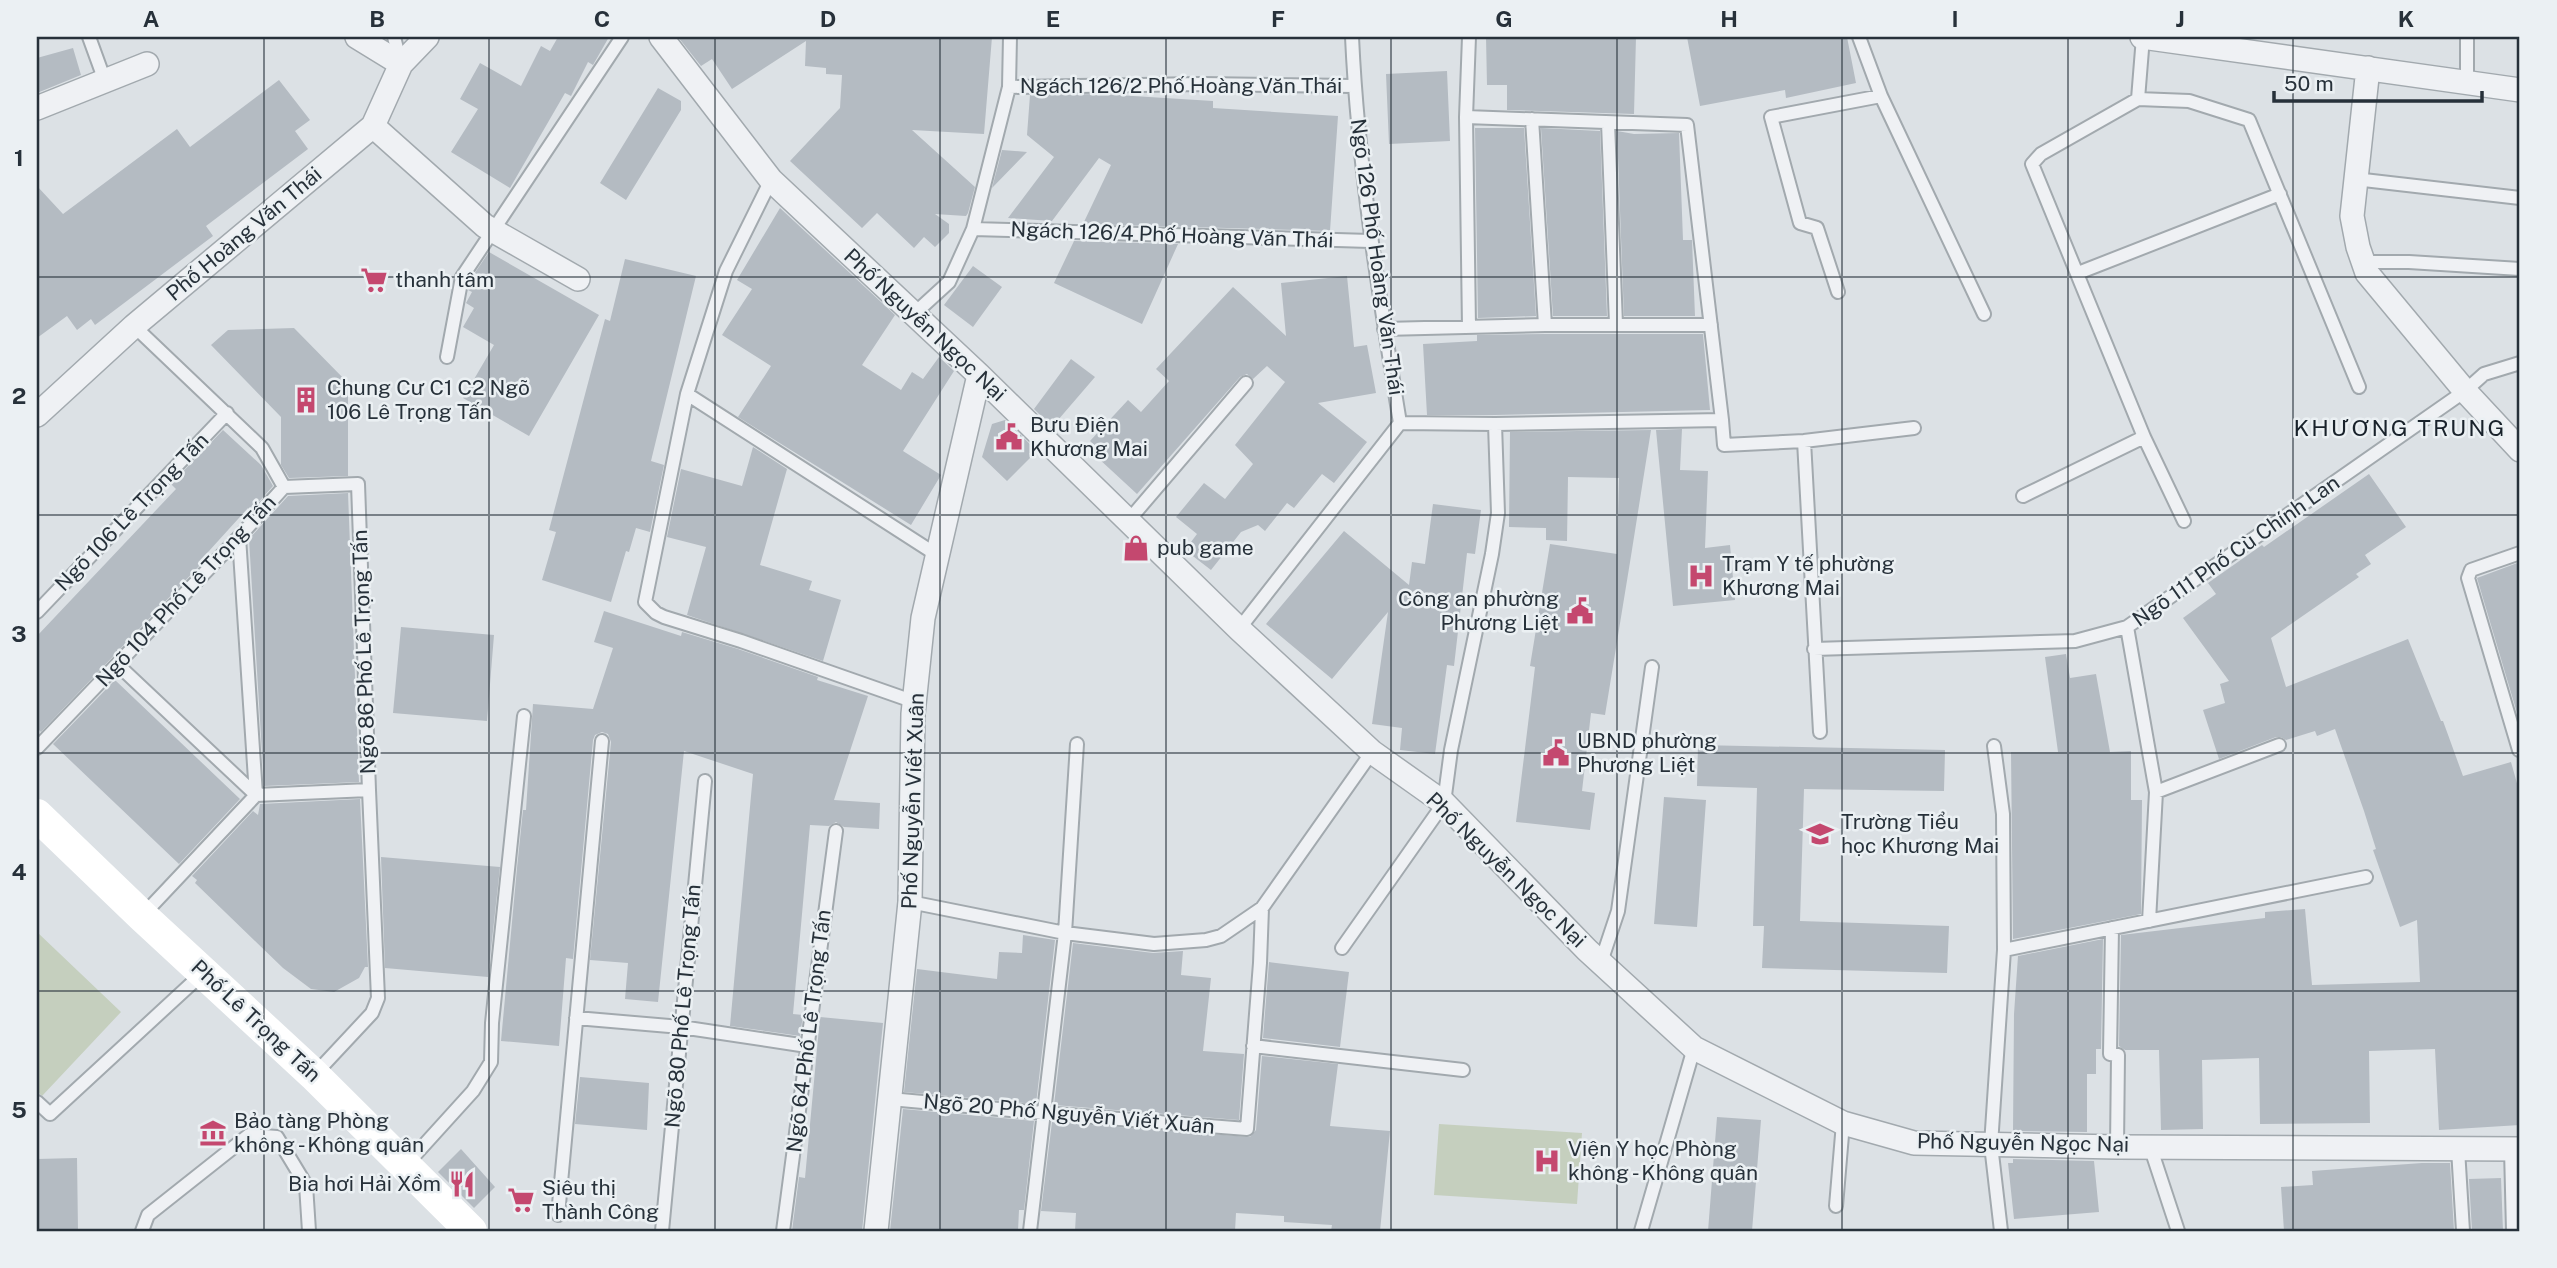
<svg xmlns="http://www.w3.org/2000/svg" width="2557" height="1268" font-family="'Public Sans',sans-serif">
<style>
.green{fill:#c5cfbe}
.building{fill:#b4bbc2}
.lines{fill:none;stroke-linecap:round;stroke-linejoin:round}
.lane-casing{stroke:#a2a9ae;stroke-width:16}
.street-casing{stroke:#a2a9ae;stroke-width:26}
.lane{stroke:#eff1f4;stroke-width:12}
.street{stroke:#eff1f4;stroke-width:23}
.secondary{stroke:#fff;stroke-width:32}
.grid{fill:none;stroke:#27313a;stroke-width:2;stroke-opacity:0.55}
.labels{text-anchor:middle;stroke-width:5;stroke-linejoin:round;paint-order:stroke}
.street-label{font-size:21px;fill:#27313a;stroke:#ebf0f3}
.poi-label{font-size:21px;fill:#27313a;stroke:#ebf0f3;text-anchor:start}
.neighbourhood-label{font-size:23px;letter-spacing:2px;fill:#19222b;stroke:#ebf0f3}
.neatline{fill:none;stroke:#27313a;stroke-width:2.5}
.grid-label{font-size:23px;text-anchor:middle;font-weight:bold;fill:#27313a}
</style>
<rect width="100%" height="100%" fill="#dce1e5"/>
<!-- green -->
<path class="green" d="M37,932L121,1012L42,1096L37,1091Z
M1439,1124L1582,1133L1577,1204L1434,1195Z"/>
<!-- building -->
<path class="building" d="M558,37H609L593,65L588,62L571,96L565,93L510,188L451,152L478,109L460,99L480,63L521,86L541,46L550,51Z
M678,37H992L984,134L912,130L975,187L968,213L966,216L935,214L949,224V233L935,247L924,237L914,248L877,213L862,228L790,161L840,108L842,75L826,74V68L805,66L806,41L732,89L712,59L701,66Z
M1486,37H1636L1634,114L1507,110V85H1487Z
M1687,37H1847L1856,83L1786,98L1785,90L1700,106Z
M73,48L81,75L37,93V58Z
M1447,71L1450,141L1389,144L1386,74Z
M279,80L310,120L295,131L308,149L206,226L213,236L95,325L91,319L77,330L67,316L37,338V186L63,214L177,129L190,147Z
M658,88L681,101V110L626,200L600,183Z
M1101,94L1213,101V108L1338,116L1330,231L1083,224L1111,165L1099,158L1052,221L1008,218L1054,157L1027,135L1030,95Z
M1475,128H1524L1536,316L1478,318Z
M1541,128L1600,131L1607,316H1553Z
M1617,131L1634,134L1679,133L1683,240H1692L1695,316H1624Z
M1002,150L1027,152L992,188Z
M780,208L895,315L862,365L901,390L912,372L923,379L939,357L954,371L903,451L941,475L911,525L738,417L771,366L722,335L752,289L737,280Z
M1074,241L1178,244L1142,324L1054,283Z
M489,252L599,315L529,436L463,398L494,345L463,327L474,308L466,303L472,292L468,290L470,280Z
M625,259L696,276L651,461L664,465L650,532L636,528L629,552L626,551L611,602L542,580L556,532L549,530L553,515L605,319L610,321Z
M973,266L1002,287L973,327L944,305Z
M1347,276L1354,347L1367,345L1376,393L1318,403L1367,442L1334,483L1322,474L1294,508L1287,503L1265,531L1258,525L1241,532L1211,570L1185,550L1197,534L1176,517L1204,483L1225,499L1253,464L1235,445L1285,382L1267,366L1253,379L1247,374L1240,377L1137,494L1098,458L1102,452L1090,441L1128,400L1141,412L1169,381L1156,369L1233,287L1286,336L1281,283Z
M294,328L348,383V476L289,478L281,465V417L211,345L228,330Z
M1545,334H1703L1710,410L1495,415H1427L1423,344L1477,341V335Z
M1071,359L1095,377L1052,427L1034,409Z
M1005,420L1034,448L1029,454L1032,456L1007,481L982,457L992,424Z
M1682,429L1680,470L1708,471L1705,548L1730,545L1735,600L1673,606L1656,430Z
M223,430L261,465L273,486L248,514V508L199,562L201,564L41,732L37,728V636L176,489L171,484Z
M1651,430L1631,556L1625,555L1631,556L1605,715L1591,713L1582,791L1595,793L1590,830L1516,822L1535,667L1530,666L1550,544L1617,554L1619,478L1568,477L1567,541L1546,540V528L1509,527L1510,432Z
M753,447L787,469L760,565L812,581L809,590L841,600L823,661L687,615L706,547L667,537L681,469L742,486Z
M2369,474L2406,527L2365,555L2371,564L2356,574L2359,577L2271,638L2286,687L2408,639L2441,721H2443L2463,776L2511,762L2520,794V1125L2439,1130L2435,1049L2369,1051L2370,1123L2260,1124L2259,1058L2202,1060L2203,1129L2161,1130L2159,1050H2125L2119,1046L2121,935L2265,918V912L2305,909L2312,985L2420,982L2417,920L2400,927L2373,850L2376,849L2364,811L2335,729L2317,736L2315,731L2286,740L2281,737H2276L2219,759L2203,710L2225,703L2220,684L2229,681L2183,618L2216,594L2208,583L2262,545L2264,547Z
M348,493L359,782L264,786L249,539L288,496Z
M1433,504L1481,510L1475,554L1467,553L1454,666L1447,665L1435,754L1400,750L1402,728L1372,724L1388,612L1332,679L1266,624L1344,531L1409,585L1412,562L1425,564Z
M2520,562V723L2477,578Z
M604,611L681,636L682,632L738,649L818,677L817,680L868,696L834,800L880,803L879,829L844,827L836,822L829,826L810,825L793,1014L803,1015L800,1036L730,1026L753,774L684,751L658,1002L625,999L628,963L590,960L611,742L608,734L602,732L595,735L593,740L573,959L566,958L559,1046L501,1041L517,868L523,810H526L533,704L593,709L613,648L594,642Z
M401,627L494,635L487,721L393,713Z
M2066,654L2070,678L2096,674L2110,752L2131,751V800H2142L2141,914L2013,939L2011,752H2058L2045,657Z
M115,680L240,799L179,864L53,744Z
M1698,745L1945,750L1944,791L1804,789L1800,921L1949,926L1947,973L1762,968L1764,926H1753L1757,788L1697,786Z
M1664,797L1706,800L1697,927L1654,924Z
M360,799L368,967H365L359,978L334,992L311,989L283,968L195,883L197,880L192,876L253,811L258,815L260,804Z
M381,857L500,867L488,977L385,968Z
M1023,935L1055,940L1036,1104L904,1092L917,969L997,979L999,952L1022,953Z
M2103,939L2101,1049H2096V1074H2087V1132L2013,1131L2014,1014L2018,956Z
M1073,943L1153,953L1183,951L1181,975L1211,978L1203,1051L1244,1054L1239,1120L1054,1105Z
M1269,962L1349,972L1340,1047L1263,1038Z
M820,1017L883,1023L862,1231H792L799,1177L805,1178Z
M1262,1056L1338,1064L1330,1126L1390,1131L1380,1231H1331L1332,1225L1284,1222V1216L1236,1213L1235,1231H1075L1076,1213L1041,1211L1052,1122L1250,1137L1256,1130Z
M580,1077L649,1083L647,1130L575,1124Z
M903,1109L1034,1121L1024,1210H1019L1018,1231H890Z
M1717,1117L1761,1120L1752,1231H1708Z
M461,1149L495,1187L474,1208L438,1172Z
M77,1158L78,1231H37V1159Z
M2013,1159L2094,1161L2099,1212L2014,1219L2008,1163H2013Z
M2422,1163H2450L2454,1231H2284L2281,1187L2313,1185L2312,1171Z
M2501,1178L2503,1231H2472L2469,1179Z"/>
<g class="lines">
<!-- lane casing -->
<g class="lane-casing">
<path id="lane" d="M89,37L105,81
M394,37L401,64
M1352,37C1358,167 1379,295 1400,423
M1469,37L1466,117L1469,327
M1859,37L1881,96L1984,314
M2143,37L2138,99L2189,101L2249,120L2359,387
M2467,37V81
M1009,87L1201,84L1354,86
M2138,99L2041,154L2032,164L2144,437L2184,521
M1466,117L1687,125L1722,420
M1532,119L1545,325
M1608,123L1616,324
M2355,179L2520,198
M771,180L726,271L687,394L645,602L656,613L664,617L741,641L915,702
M973,229L1370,241
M2363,262H2409L2520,269
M2078,273L2280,194
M1838,292L1817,228L1800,223L1771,117L1881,96
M914,314L949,282L973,229L1009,87L1010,37
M134,326L262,448L284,487
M1384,329L1545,325H1711
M447,357L462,277L622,37
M687,394L937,555
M1400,423L1495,424L1722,420L1724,445L1804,441L1914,428
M1804,441L1820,732
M2023,496L2144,437
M1129,520L1246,383
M239,537L256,795
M37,612L227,413
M2127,627L2156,792
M1239,629L1400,423
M1814,649L2075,641L2127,627L2465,391L2484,374L2520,363
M118,665L256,795
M1994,746L2003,814L2004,950L1991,1145L2001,1231
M37,748L239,537L284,487L358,484L369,790L256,795L142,916
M2519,750L2468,578L2471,570L2520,553
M910,902L1065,933L1154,944L1206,940L1221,936L1262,908
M2149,921L2156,792L2279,745
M2112,928L2110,1054L2118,1055L2117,1147
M1342,948L1444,803L1451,750L1492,554L1498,513L1495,424
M2004,950L2366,877
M1601,962L1618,911L1652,667
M576,1018L681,1027L807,1046
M1253,1046L1463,1070
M315,1074L372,1013L378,998L369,790
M890,1099L1043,1113L1247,1129L1260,963L1262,908L1372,752
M37,1102L50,1114L203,973
M2150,1146L2178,1231
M2458,1149L2463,1231
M2511,1149L2513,1231
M405,1166L473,1091L491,1062L492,1023L524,716
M1836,1206L1843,1123
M558,1215L602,741
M142,1231L148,1215L249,1135L277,1137L306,1185L309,1231
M662,1231L705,781
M783,1231L836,831
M1030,1231L1065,933L1077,744
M1641,1231L1694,1048"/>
</g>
<!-- street casing -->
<g class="street-casing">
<path id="street" d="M357,37L401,64
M661,37L771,180L979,375L1239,629L1372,752L1444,803L1587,950L1694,1048L1843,1123L1914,1143L2117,1147L2520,1149
M2142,37L2520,90
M2368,68L2352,216L2358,247L2367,273L2465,391L2520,450
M37,108L147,64
M373,126L485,226L578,279
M37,415L134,326L373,126L401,64L427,37
M876,1231L910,902L913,714L923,618L979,375"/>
</g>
<!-- lane -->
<use href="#lane" class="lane"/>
<!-- street -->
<use href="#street" class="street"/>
<!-- secondary -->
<path class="secondary" d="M37,815L142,916L314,1075L471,1231"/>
</g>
<!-- grid -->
<path class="grid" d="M264,37V1231M489,37V1231M715,37V1231M940,37V1231M1166,37V1231M1391,37V1231M1617,37V1231M1842,37V1231M2068,37V1231M2293,37V1231M37,277H2520M37,515H2520M37,753H2520M37,991H2520"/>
<!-- icons -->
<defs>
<g id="supermarket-bare" transform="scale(2.1)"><path d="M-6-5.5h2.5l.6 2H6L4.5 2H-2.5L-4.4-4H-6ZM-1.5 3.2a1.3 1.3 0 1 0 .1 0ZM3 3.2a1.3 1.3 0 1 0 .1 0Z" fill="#c4486f" stroke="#ebf0f3" stroke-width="2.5" paint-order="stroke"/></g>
<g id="building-bare" transform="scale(2.1)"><path d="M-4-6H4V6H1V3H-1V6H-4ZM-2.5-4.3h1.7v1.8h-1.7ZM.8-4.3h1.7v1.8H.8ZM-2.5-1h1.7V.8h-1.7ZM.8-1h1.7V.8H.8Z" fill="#c4486f" stroke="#ebf0f3" stroke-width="2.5" paint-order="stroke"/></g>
<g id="civic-bare" transform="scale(2.1)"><path d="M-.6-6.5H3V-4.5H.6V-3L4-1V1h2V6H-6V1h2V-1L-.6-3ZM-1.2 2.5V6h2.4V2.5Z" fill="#c4486f" stroke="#ebf0f3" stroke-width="2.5" paint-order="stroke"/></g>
<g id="shop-bare" transform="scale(2.1)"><path d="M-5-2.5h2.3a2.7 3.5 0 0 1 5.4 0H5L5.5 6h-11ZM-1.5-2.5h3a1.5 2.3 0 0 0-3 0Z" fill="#c4486f" stroke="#ebf0f3" stroke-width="2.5" paint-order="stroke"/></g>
<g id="hospital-bare" transform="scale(2.1)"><path d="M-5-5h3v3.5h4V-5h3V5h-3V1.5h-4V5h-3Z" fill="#c4486f" stroke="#ebf0f3" stroke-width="2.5" paint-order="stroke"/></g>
<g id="school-bare" transform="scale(2.1)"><path d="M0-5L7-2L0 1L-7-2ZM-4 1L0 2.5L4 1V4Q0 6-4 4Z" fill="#c4486f" stroke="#ebf0f3" stroke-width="2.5" paint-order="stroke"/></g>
<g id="museum-bare" transform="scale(2.1)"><path d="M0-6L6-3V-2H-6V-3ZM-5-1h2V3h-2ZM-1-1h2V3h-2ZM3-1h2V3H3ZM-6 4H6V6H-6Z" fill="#c4486f" stroke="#ebf0f3" stroke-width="2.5" paint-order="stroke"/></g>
<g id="restaurant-bare" transform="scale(2.1)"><path d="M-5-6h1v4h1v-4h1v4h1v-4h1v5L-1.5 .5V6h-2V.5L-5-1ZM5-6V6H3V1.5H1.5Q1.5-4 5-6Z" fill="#c4486f" stroke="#ebf0f3" stroke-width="2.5" paint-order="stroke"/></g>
</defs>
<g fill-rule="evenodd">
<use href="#supermarket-bare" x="374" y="280"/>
<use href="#building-bare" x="306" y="400"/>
<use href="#civic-bare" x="1009" y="437"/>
<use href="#shop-bare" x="1136" y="548"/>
<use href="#hospital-bare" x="1701" y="576"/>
<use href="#civic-bare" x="1580" y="611"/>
<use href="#civic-bare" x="1556" y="753"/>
<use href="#school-bare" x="1820" y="834"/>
<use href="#museum-bare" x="213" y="1133"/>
<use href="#hospital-bare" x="1547" y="1161"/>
<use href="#restaurant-bare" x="462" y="1184"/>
<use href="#supermarket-bare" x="521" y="1200"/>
</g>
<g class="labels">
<!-- street labels -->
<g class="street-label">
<text x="1181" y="93">Ngách 126/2 Phố Hoàng Văn Thái</text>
<text transform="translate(244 234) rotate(-40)" y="7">Phố Hoàng Văn Thái</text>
<text transform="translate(1172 235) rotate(2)" y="7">Ngách 126/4 Phố Hoàng Văn Thái</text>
<text transform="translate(1377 257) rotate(82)" y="7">Ngõ 126 Phố Hoàng Văn Thái</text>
<text transform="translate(925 325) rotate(43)" y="7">Phố Nguyễn Ngọc Nại</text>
<text transform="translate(132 512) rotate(-46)" y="7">Ngõ 106 Lê Trọng Tấn</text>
<text transform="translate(2236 551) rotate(-35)" y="7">Ngõ 111 Phố Cù Chính Lan</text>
<text transform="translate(186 591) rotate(-47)" y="7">Ngõ 104 Phố Lê Trọng Tấn</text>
<text transform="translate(364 652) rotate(-92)" y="7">Ngõ 86 Phố Lê Trọng Tấn</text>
<text transform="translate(913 801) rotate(-88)" y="7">Phố Nguyễn Viết Xuân</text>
<text transform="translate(1506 870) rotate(44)" y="7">Phố Nguyễn Ngọc Nại</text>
<text transform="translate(683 1006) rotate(-85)" y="7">Ngõ 80 Phố Lê Trọng Tấn</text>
<text transform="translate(256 1021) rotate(43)" y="7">Phố Lê Trọng Tấn</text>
<text transform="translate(809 1031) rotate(-83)" y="7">Ngõ 64 Phố Lê Trọng Tấn</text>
<text transform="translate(1069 1114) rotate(5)" y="7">Ngõ 20 Phố Nguyễn Viết Xuân</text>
<text transform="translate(2023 1143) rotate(1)" y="7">Phố Nguyễn Ngọc Nại</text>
</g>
<!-- poi labels -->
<g class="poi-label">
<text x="395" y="287">thanh tâm</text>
<text x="327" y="395">Chung Cư C1 C2 Ngõ<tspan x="327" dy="24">106 Lê Trọng Tấn</tspan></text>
<text x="1030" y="432">Bưu Điện<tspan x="1030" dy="24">Khương Mai</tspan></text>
<text x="1157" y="555">pub game</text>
<text x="1722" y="571">Trạm Y tế phường<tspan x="1722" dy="24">Khương Mai</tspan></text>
<text x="1559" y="606" text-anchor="end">Công an phường<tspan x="1559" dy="24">Phương Liệt</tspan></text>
<text x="1577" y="748">UBND phường<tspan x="1577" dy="24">Phương Liệt</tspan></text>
<text x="1841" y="829">Trường Tiểu<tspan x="1841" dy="24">học Khương Mai</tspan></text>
<text x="234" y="1128">Bảo tàng Phòng<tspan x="234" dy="24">không - Không quân</tspan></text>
<text x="1568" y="1156">Viện Y học Phòng<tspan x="1568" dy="24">không - Không quân</tspan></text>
<text x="441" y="1191" text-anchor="end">Bia hơi Hải Xồm</text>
<text x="542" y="1195">Siêu thị<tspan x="542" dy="24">Thành Công</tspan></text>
</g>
<!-- neighbourhood labels -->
<g class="neighbourhood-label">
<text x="2400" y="436">KHƯƠNG TRUNG</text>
</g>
</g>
<!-- border -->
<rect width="2557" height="1268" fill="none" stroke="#ebf0f3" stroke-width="77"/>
<!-- scale -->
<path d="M2274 91v10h208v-10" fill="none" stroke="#27313a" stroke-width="3.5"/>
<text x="2284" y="91" font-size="21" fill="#27313a" stroke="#ebf0f3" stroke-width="5" paint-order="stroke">50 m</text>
<rect x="38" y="38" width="2480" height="1192" class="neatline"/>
<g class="grid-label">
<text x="151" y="27">A</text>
<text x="377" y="27">B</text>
<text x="602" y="27">C</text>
<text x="828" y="27">D</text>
<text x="1053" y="27">E</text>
<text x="1278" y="27">F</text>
<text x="1504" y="27">G</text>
<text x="1729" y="27">H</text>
<text x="1955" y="27">I</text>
<text x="2180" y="27">J</text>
<text x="2406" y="27">K</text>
<text x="19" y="166">1</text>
<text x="19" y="404">2</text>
<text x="19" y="642">3</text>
<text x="19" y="880">4</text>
<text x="19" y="1118">5</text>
</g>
</svg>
